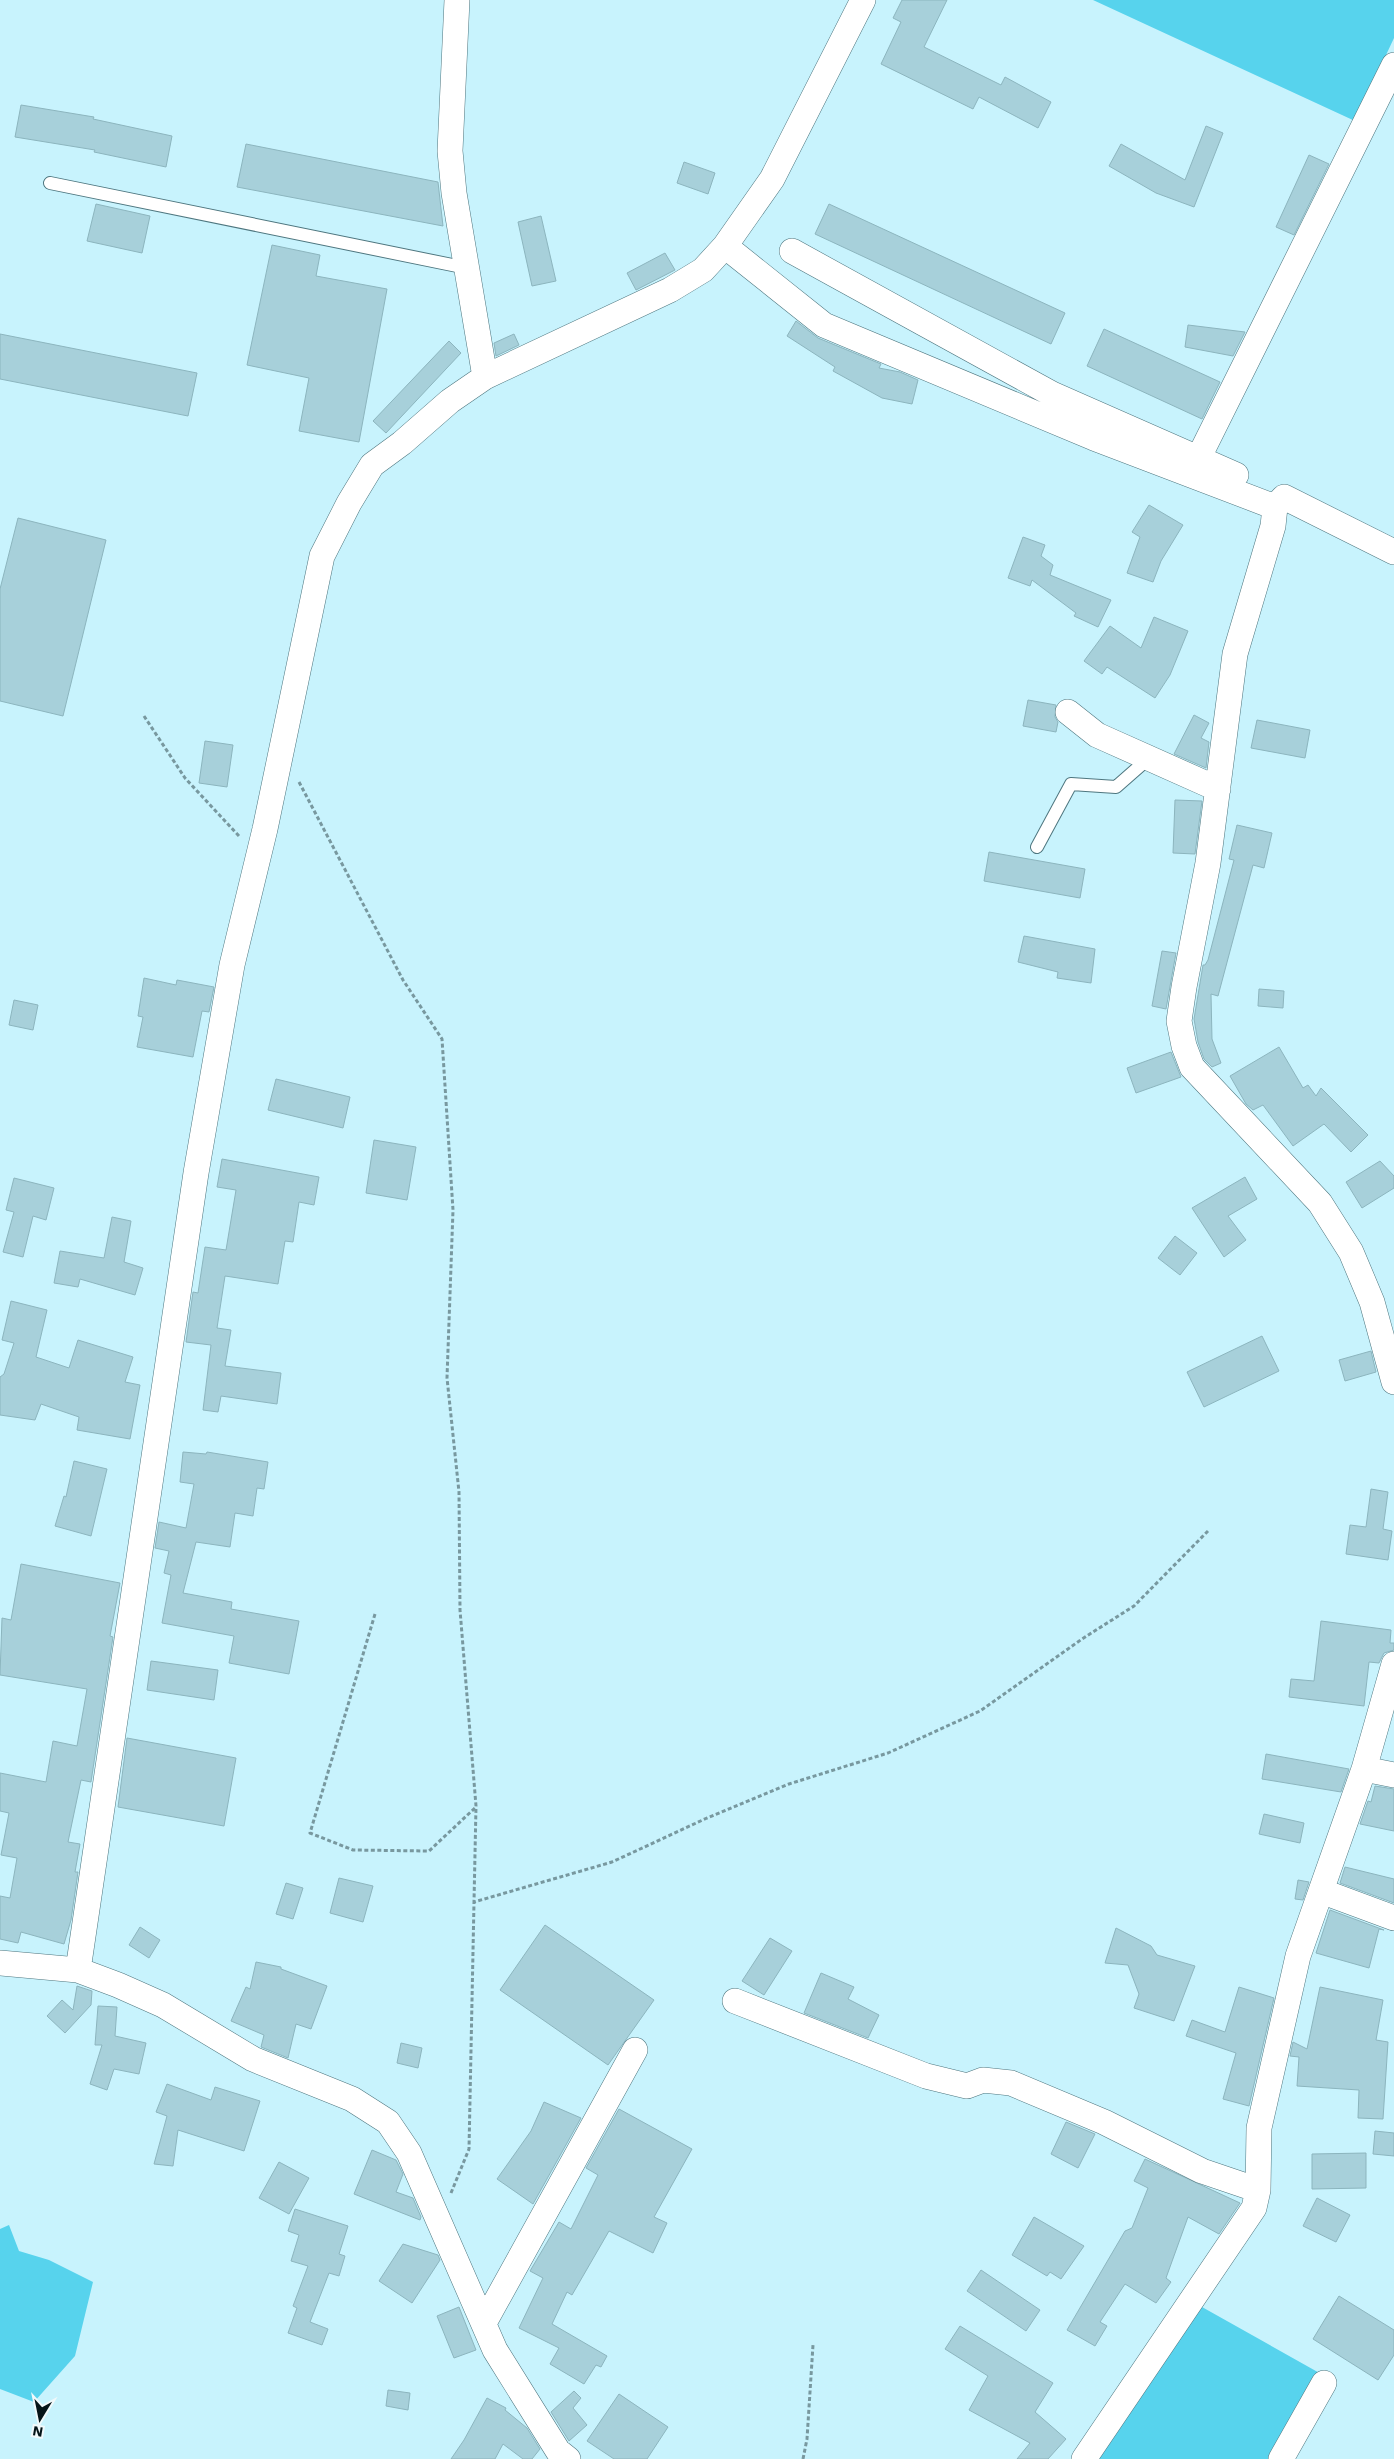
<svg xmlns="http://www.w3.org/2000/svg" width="1394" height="2459" font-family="'Work Sans',sans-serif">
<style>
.water{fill:#57d3ed}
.building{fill:#a7d0da;stroke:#8cb5be}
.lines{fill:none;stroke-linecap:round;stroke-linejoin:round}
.service-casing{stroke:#4e767f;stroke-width:14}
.minor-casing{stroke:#4e767f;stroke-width:26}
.path{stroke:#78989f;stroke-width:3;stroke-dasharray:4 2.5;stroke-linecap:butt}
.service{stroke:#fff;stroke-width:12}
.minor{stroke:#fff;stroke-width:25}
</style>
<rect width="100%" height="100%" fill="#c8f3fd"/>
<!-- water -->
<path class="water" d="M1093,0H1394V38L1355,121Z
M9,2225L19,2251L49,2260L93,2282L75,2356L34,2402L0,2389V2229Z
M1202,2307L1323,2375L1276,2459H1096Z"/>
<!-- building -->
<path class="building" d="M902,0H947L924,47L1001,85L1005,77L1051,102L1038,128L979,97L973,109L881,64L901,22L893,18Z
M21,105L94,117L93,119L172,136L166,167L94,152L95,150L15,137Z
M1206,126L1223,133L1194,207L1156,193L1109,166L1121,144L1185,180Z
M246,144L438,182L443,226L237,187Z
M1309,155L1329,164L1294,235L1276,227Z
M684,162L715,173L708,194L677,183Z
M96,204L150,216L142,253L87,241Z
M829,204L1065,313L1051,344L815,234Z
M541,216L556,281L532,286L518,222Z
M272,245L320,255L316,276L387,289L359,442L299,431L309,378L247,365Z
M665,253L675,270L636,290L627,273Z
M796,321L818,338L881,364L879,368L900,372L918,380L912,404L882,398L833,371L835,367L787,336Z
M1188,325L1245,332L1233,356L1185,347Z
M1104,329L1220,382L1202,419L1087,366Z
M0,334L197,373L188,416L0,379Z
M514,334L519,345L496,356L494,343Z
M449,341L461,353L386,433L373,421Z
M1149,505L1183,525L1161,561L1153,582L1127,573L1140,537L1132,532Z
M18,518L106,540L63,716L0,701V589Z
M1023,537L1045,545L1041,556L1053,565L1050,575L1111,600L1098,627L1074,616L1076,613L1032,580L1030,586L1008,578Z
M1154,617L1188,631L1170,675L1155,698L1107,667L1102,674L1084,661L1110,626L1141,648Z
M1028,700L1056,705L1055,717L1058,722L1056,732L1023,726Z
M1194,715L1209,723L1201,738L1209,742L1206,768L1174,754Z
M1257,720L1310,730L1305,758L1251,748Z
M205,741L233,745L227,787L199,783Z
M1175,800L1202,801L1195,854L1173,853Z
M1237,825L1272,833L1264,868L1253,865L1218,996L1211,994L1212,1039L1221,1063L1212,1067L1204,1059L1198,1042L1194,1019L1203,965H1205L1208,960L1234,860L1229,859Z
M989,852L1085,869L1080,898L984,881Z
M1024,936L1095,949L1091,983L1057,978L1058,972L1018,962Z
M1162,951L1176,953L1166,1009L1152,1006Z
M144,978L176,985L177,980L214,987L209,1012L202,1011L193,1057L137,1047L143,1017L138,1016Z
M1259,989L1284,991L1283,1008L1258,1006Z
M14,1000L38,1005L33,1030L9,1025Z
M1279,1047L1303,1088L1308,1085L1316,1096L1321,1088L1368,1135L1351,1152L1324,1124L1293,1146L1263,1105L1253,1110L1246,1104L1230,1076Z
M1171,1052L1181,1077L1136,1093L1127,1068Z
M276,1079L350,1097L343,1128L268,1110Z
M374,1140L416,1147L407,1200L366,1193Z
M222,1159L319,1177L314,1205L299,1202L293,1242L285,1241L278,1284L225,1276L217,1328L231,1330L225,1366L281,1373L277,1404L221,1396L218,1412L203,1410L211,1345L186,1342L193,1292L198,1293L205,1247L226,1250L236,1190L217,1187Z
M1380,1161L1394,1176V1188L1362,1208L1346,1182Z
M1245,1177L1257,1199L1228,1216L1246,1240L1224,1257L1192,1208Z
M14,1178L54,1188L46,1220L33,1216L23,1257L3,1252L14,1212L6,1210Z
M112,1217L131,1221L124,1262L143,1268L135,1295L80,1279L78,1287L54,1283L60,1251L104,1258Z
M1175,1236L1197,1253L1180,1275L1158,1258Z
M11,1301L47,1310L36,1357L69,1368L78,1340L133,1357L125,1382L140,1385L130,1439L77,1430L79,1417L41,1404L35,1420L0,1415V1377L4,1374L14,1343L2,1340Z
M1262,1336L1279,1371L1204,1407L1187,1372Z
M1371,1351L1376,1372L1345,1381L1339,1360Z
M183,1452L206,1454L207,1452L268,1462L264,1489L257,1488L253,1516L235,1513L230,1547L196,1542L183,1593L232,1602L231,1609L299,1621L289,1674L229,1663L234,1636L162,1623L171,1575L164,1573L169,1551L155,1548L159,1522L186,1528L194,1484L180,1482Z
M74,1461L107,1469L91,1536L55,1526L64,1496L66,1497Z
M1371,1489L1388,1492L1383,1529L1392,1531L1388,1560L1346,1554L1350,1525L1366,1527Z
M21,1564L120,1583L110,1636L113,1637L91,1782L81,1780L68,1842L80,1844L75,1872H78L71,1920L64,1944L21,1932L18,1943L0,1939V1896L10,1898L17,1858L1,1855L9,1813L0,1811V1773L46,1782L53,1741L77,1746L87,1689L0,1675L2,1618L11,1620Z
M1321,1621L1391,1630L1390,1643H1394V1650L1384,1653L1379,1663L1369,1662L1364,1706L1289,1697L1291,1679L1314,1681Z
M151,1661L218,1670L214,1700L147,1690Z
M127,1738L236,1758L224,1826L118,1807Z
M1266,1754L1349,1769L1341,1792L1262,1779Z
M1375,1786L1394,1789V1831L1360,1824L1368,1801L1371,1802Z
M1264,1814L1304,1823L1300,1843L1259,1834Z
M1345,1867L1394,1879V1903L1340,1883Z
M339,1878L373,1886L363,1922L330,1913Z
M1298,1880L1309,1882L1303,1900L1295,1899Z
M286,1883L303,1888L293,1919L276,1914Z
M1330,1910L1384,1930L1379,1929L1369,1968L1316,1953Z
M545,1925L654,2000L608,2065L500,1990Z
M140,1927L160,1940L149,1958L129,1945Z
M1116,1928L1151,1946L1157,1955L1195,1966L1174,2021L1134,2008L1139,1994L1128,1965L1105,1963Z
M770,1938L792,1951L764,1995L742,1981Z
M256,1962L281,1967V1969L327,1986L311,2029L296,2024L288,2058L261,2047L264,2035L231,2021L246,1987L250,1989Z
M821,1973L854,1987L848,1999L879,2015L868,2038L804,2013Z
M77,1986L92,1991L91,2005L65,2033L47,2016L62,2000L73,2010Z
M1239,1987L1274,1998L1249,2106L1223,2099L1236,2053L1186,2036L1192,2020L1225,2032Z
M1320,1987L1383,2000L1376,2040L1388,2042L1383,2119L1358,2118L1359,2090L1297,2086L1299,2057L1290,2056L1293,2042L1307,2049Z
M98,2006L117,2007L115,2036L146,2043L139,2074L114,2069L107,2090L90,2084L102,2045H95Z
M401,2043L422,2048L418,2068L397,2063Z
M167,2084L211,2100L215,2087L260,2101L244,2151L178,2130L173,2166L154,2164L167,2116L156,2112Z
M544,2102L581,2118L533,2204L497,2179L531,2131Z
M619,2109L692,2149L654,2217L667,2223L653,2253L609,2231L572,2295L567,2292L552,2324L607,2356L601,2367L596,2365L584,2384L550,2364L559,2348L519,2328L543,2278L530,2271L559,2222L571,2229L598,2175L586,2168Z
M1066,2122L1095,2134L1078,2168L1051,2154Z
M1375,2131L1394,2133V2156L1373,2154Z
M372,2150L396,2160L403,2174L396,2192L413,2198L421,2217L420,2220L354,2194Z
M1366,2153V2188L1312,2189V2154Z
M1145,2159L1240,2203L1219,2234L1188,2217L1166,2278L1171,2282L1156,2303L1125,2284L1100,2322L1107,2326L1095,2346L1067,2330L1125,2231L1132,2228L1148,2188L1134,2181Z
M279,2162L309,2178L289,2214L259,2198Z
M1317,2198L1350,2215L1336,2242L1303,2226Z
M295,2209L348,2226L339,2254L345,2256L339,2276L329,2273L310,2322L328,2329L322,2345L288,2333L297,2308L293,2306L308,2266L291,2261L299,2235L288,2231Z
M1034,2217L1084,2246L1061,2279L1050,2272L1047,2276L1012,2255Z
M403,2244L438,2255L440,2260L412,2303L379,2281Z
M981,2270L1040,2310L1026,2331L967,2291Z
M1339,2296L1394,2330V2355L1378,2380L1313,2339Z
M459,2307L476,2350L454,2358L437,2316Z
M960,2326L1053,2383L1035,2412L1066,2439L1048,2459H1017L1030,2443L969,2410L988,2376L945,2349Z
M388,2390L410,2393L408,2410L386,2406Z
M574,2391L581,2398L573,2408L587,2425L569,2441L551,2412Z
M619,2394L668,2427L647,2459H614L587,2441Z
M487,2398L506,2408L505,2410L527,2428L540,2449L532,2459H523L503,2444L495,2459H451L464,2440Z"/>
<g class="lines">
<!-- service casing -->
<g class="service-casing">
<path id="service" d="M50,183L467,268
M1037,847L1071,784L1116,787L1149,758"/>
</g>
<!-- minor casing -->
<g class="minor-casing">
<path id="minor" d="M457,0L450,151L454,193L485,377
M725,246L824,325L1094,438L1275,507L1273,526L1235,654L1208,863L1184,987L1179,1021L1184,1046L1192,1067L1320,1203L1351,1252L1372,1302L1394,1382
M792,251L1052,394L1236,475
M1198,459L1394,65
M1275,507L1284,497L1394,552
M1068,712L1097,735L1218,789
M1364,1769L1394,1775
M1321,1891L1394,1918
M0,1963L78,1970L118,1985L163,2005L253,2059L352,2099L388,2122L409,2153L495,2350L558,2451L568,2459
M78,1970L196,1173L232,965L265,829L322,556L349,503L372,465L402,443L450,401L485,377L670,290L703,270L725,246L772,179L863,0
M735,2001L926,2076L967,2086L983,2080L1011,2083L1104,2122L1202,2171L1258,2190
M484,2323L635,2050
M1084,2459L1254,2208L1258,2190L1259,2128L1298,1956L1364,1769L1394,1664
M1281,2459L1324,2383"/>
</g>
<!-- path -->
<path class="path" d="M144,716L185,778L239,836
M299,782L403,980L442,1039L453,1210L447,1378L459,1492L460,1610L476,1806L474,1902
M375,1614L310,1833L353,1850L429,1851L476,1807
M451,2193L469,2149L474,1902L612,1862L707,1818L789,1784L888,1753L980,1711L1082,1639L1134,1606L1208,1531
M803,2459L807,2439L813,2345"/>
<!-- service -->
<use href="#service" class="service"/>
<!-- minor -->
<use href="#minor" class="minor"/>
</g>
<!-- north arrow -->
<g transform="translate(40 2419) rotate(190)" stroke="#f1f9fb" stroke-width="4" paint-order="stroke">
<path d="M0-4L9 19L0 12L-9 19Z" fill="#051418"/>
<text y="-8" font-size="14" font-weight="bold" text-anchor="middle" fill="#051418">N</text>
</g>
</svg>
